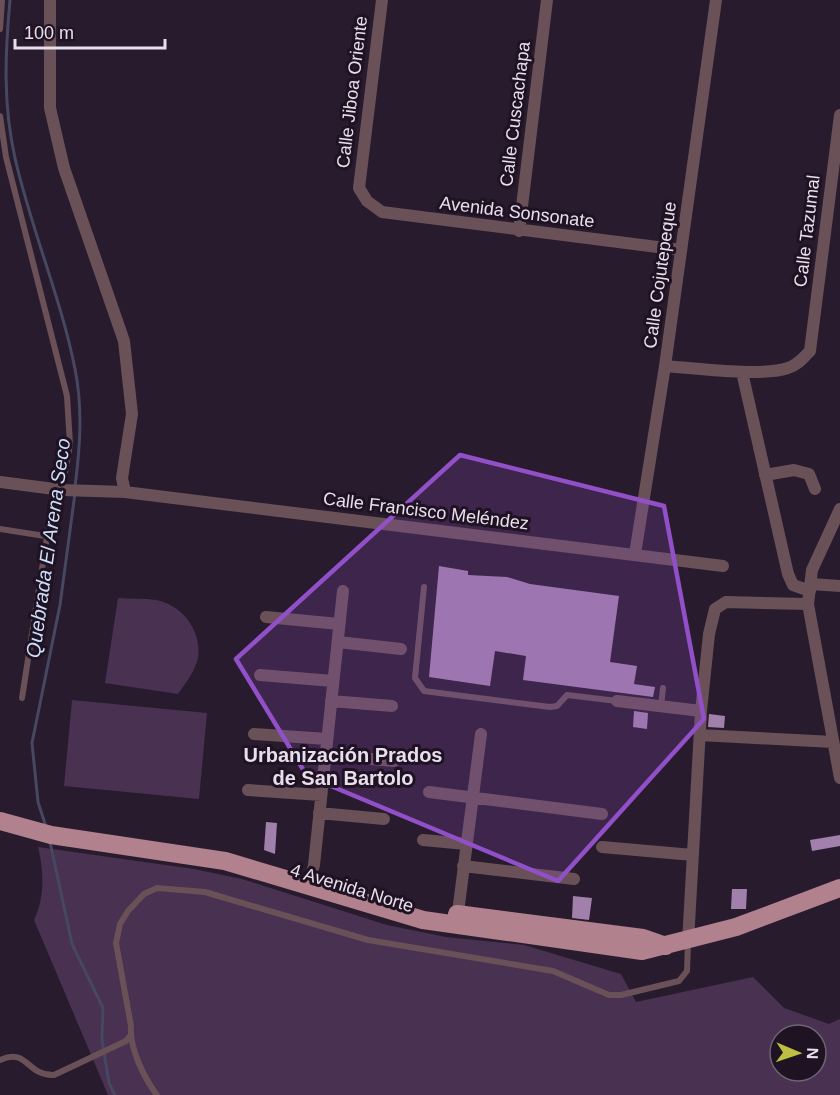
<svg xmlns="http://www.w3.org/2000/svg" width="840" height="1095" font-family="Arial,sans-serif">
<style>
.green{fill:#493151;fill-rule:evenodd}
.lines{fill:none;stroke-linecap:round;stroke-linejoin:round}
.stream{stroke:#464761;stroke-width:3}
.building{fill:#a180ac}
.lane{stroke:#695157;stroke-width:6}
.street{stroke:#695157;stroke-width:12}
.primary{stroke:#b2818e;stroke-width:18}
.marked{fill:#9150c8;fill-opacity:0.2;stroke:#9150c8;stroke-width:4.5;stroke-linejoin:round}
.labels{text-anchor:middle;stroke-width:6;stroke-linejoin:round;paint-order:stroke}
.street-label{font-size:18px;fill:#e8dfec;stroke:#1f1223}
.water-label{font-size:20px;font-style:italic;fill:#ccdff9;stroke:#1f1223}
.neighbourhood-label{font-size:20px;font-weight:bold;fill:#e8dfec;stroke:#1f1223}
</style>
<rect width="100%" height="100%" fill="#281b2d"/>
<!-- green -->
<path class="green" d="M118,598C131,599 143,598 156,600C182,605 202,630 198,658C195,671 186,683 178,694L105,683Z
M72,700L207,713L199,799L64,786Z
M38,847L194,869L242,879L387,925L446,937L524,945L621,974L636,1002L753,977L784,1008L829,1024L840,1019V1095H108L34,920C45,897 44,872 38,847ZM780,1035H816V1071H780Z"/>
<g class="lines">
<!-- stream -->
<path class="stream" d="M10,0C5,54 3,105 15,158C31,229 61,298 75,369C83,408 80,448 75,487
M46,827L38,802L32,743L60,605L75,493
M50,842L72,944L103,1008L102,1040L109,1083L115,1095"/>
</g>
<!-- building -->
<path class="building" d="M439,566L468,571V575L507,577L530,584L619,596L610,662L637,666L634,684L655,687L653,697L523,680L526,656L495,651L490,686L429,677Z
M634,711L648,713L647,729L633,727Z
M709,714L725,716L724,728L708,727Z
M266,822L277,823L275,854L264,850Z
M840,835V846L812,851L810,840Z
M732,889H747L746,909H731Z
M573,896L592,898L589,920L572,918Z"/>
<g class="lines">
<!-- lane -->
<path class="lane" d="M0,29L2,0
M0,116L6,157L67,396L70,444L62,490
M0,529L45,536
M424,587L415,678L424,691L550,707L557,706L567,695L617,701
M22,698L51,511
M661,706L663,688
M0,1060C28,1047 26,1076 54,1075L126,1041L130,1036
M157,1095C144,1078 129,1047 131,1026L116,943L120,924L128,911L144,894L157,888L205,892L368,940L553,971L609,995H621L679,981L687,971L688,943"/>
<!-- street -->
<path class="street" d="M50,0V108L64,168L124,341L132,414L122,478L125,492
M382,0L359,188L367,201L382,212L681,250
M519,231L547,0
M665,366C694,368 763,377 788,368C798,365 803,358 810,351L840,115
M742,372L788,574L793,585L810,591
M765,475L794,470L809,474L815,489
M0,482L62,490L125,492L723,566
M840,509L812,570L808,604L840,778
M635,554L665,366L716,0
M811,584L840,586
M266,617L339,624
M338,642L401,649
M260,675L333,681
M331,701L392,706
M617,701L701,711
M254,734L327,739
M700,735L833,742
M325,755L394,761
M248,790L321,795
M429,792L602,814
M319,813L384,819
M423,840L466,844
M602,847L693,855
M463,866L574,879
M308,887L314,865L343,591
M457,920L481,734
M688,942L701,711L709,634L715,609L726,602L808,604"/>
<!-- primary -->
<path class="primary" d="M0,821L51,835L225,861L423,920L642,951L736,927L840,888
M457,914L643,938L666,946"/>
</g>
<!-- marked area -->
<path class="marked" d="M460,455L664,506L704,719L558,881L307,776L236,659Z"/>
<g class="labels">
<!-- street labels -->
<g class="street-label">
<text transform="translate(352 92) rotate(-83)" y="6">Calle Jiboa Oriente</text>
<text transform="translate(515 114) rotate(-83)" y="6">Calle Cuscachapa</text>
<text transform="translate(517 212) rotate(7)" y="6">Avenida Sonsonate</text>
<text transform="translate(807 231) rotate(-83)" y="6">Calle Tazumal</text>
<text transform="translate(660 275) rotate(-82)" y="6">Calle Cojutepeque</text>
<text transform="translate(426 511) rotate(7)" y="6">Calle Francisco Meléndez</text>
<text transform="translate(352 888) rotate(17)" y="6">4 Avenida Norte</text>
</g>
<!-- water labels -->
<g class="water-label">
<text transform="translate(48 548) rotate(-82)" y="7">Quebrada El Arena Seco</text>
</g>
<!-- neighbourhood labels -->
<g class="neighbourhood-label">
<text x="343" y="762">Urbanización Prados<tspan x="343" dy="23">de San Bartolo</tspan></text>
</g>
</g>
<!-- north arrow -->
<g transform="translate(798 1053) rotate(92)"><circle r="28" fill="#1f1223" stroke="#6f6473" stroke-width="1.5"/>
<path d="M0-4.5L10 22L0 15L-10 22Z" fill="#bdbf43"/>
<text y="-9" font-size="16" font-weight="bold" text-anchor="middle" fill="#e8dfec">N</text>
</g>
<!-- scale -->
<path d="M15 39v9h150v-9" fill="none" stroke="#e8dfec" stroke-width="3"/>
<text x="24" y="39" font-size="18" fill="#e8dfec" stroke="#1f1223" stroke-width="4.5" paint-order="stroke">100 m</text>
</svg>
